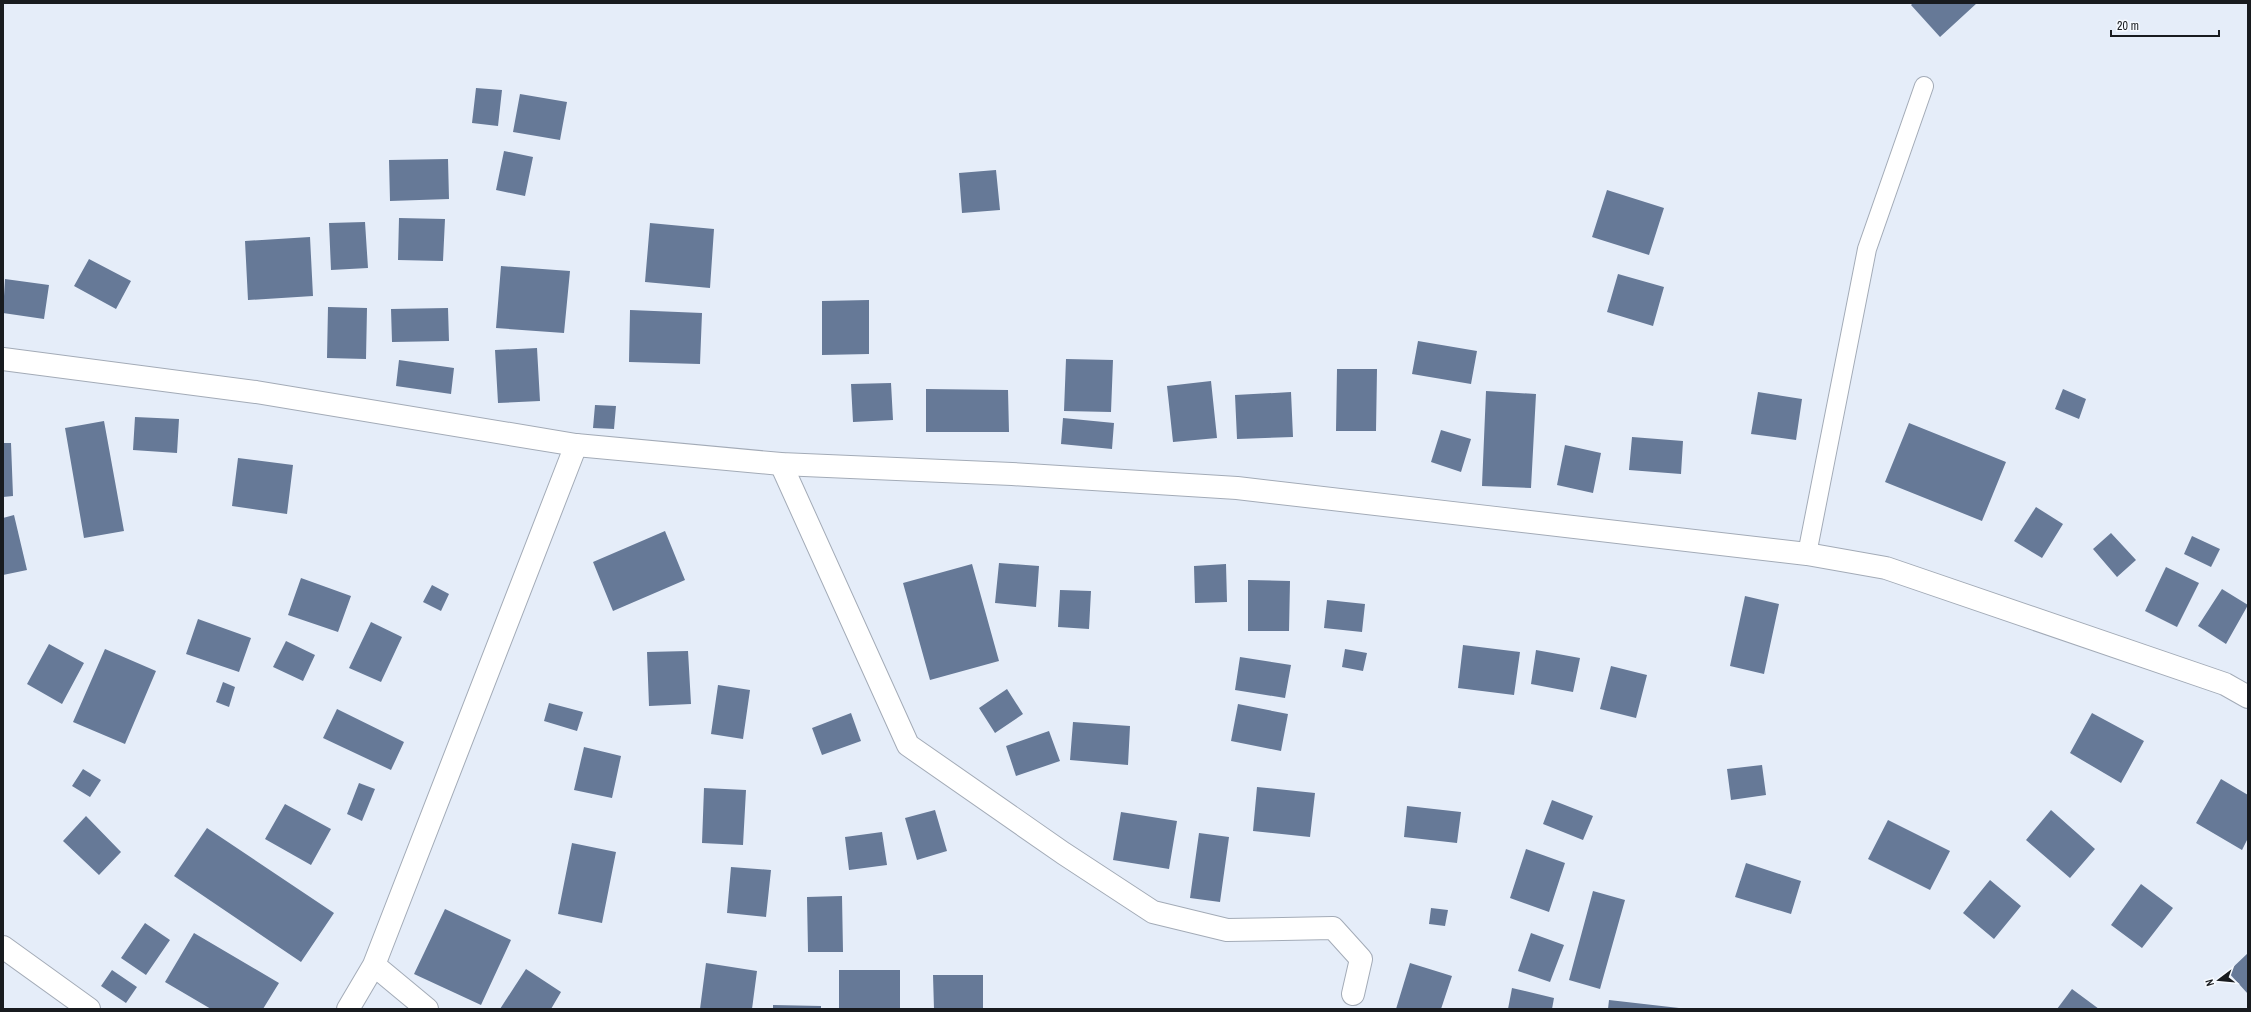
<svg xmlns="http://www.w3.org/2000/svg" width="2251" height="1012" font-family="'Archivo Narrow',sans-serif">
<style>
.building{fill:#667997}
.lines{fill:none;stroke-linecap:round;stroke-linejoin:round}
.lane-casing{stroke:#a3abb7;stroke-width:20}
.street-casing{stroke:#a3abb7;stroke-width:24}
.secondary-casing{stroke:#a3abb7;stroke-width:24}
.lane{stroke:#fff;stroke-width:18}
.street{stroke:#fff;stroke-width:22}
.secondary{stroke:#fff;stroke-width:22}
</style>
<rect width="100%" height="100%" fill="#e5edf9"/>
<!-- building -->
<path class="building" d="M1913,3H1977L1940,37L1911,5Z
M476,88L502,90L498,126L472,123Z
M520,94L567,102L560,140L513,132Z
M504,151L533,157L525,196L496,190Z
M448,159L449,199L390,201L389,160Z
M996,170L1000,210L962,213L959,173Z
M1607,190L1664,208L1649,255L1592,237Z
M399,218L445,219L443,261L398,260Z
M365,222L368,268L331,270L329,223Z
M650,223L714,229L710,288L645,282Z
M310,237L313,296L248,300L245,241Z
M89,259L131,281L116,309L74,286Z
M501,266L570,271L564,333L496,328Z
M1618,274L1664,287L1653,326L1607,312Z
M5,279L49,285L44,319L3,313Z
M869,300V354L822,355V301Z
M328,307L367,308L366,359L327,358Z
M448,308L449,341L392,342L391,309Z
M630,310L702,313L700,364L629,362Z
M1418,341L1477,351L1471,384L1412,374Z
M537,348L540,401L498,403L495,350Z
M1066,359L1113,360L1111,412L1064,411Z
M399,360L454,368L451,394L396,386Z
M1337,369H1377L1376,431H1336Z
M1211,381L1217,438L1173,442L1167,386Z
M891,383L893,420L853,422L851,384Z
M926,389L1008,390L1009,432H926Z
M2063,389L2086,399L2079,419L2055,409Z
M1486,391L1536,394L1531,488L1482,486Z
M1291,392L1293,437L1237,439L1235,395Z
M1758,392L1802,399L1796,440L1751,434Z
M595,405L616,406L614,429L593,428Z
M135,417L179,419L177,453L133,450Z
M1063,418L1114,423L1112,449L1061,444Z
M104,421L124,531L84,538L65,428Z
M1909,423L2006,462L1982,521L1885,482Z
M1441,430L1471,439L1461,472L1431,462Z
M1632,437L1683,441L1681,474L1629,470Z
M3,443H11L13,496L3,497Z
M1565,445L1601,453L1593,493L1557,485Z
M238,458L293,465L287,514L232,506Z
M2036,507L2063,524L2042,558L2014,541Z
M14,515L27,570L3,575V518Z
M665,531L685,580L613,611L593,562Z
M2111,533L2136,560L2117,577L2093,549Z
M2192,536L2220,549L2211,567L2184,554Z
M999,563L1039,566L1036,607L995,603Z
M972,564L999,661L930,680L903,583Z
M1226,564L1227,602L1195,603L1194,566Z
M2166,567L2199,583L2177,627L2145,611Z
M301,578L351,596L338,632L288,615Z
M1248,580L1290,581L1289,631H1248Z
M432,585L449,594L441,611L423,602Z
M2222,589L2248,605L2226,644L2198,626Z
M1060,590L1091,591L1089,629L1058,627Z
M1745,596L1779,604L1764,674L1730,666Z
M1327,600L1365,604L1362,632L1324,628Z
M198,619L251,638L239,672L186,654Z
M371,622L402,637L381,682L349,668Z
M286,641L315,655L303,681L273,667Z
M49,644L84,663L62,704L27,684Z
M1463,645L1520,652L1514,695L1458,688Z
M105,649L156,671L125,744L73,722Z
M1345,649L1367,653L1363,671L1342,667Z
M1536,650L1580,658L1573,692L1531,684Z
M688,651L691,704L649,706L647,652Z
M1240,657L1291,665L1285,698L1235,690Z
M1611,666L1647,675L1636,718L1600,709Z
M223,682L235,687L229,707L216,702Z
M718,685L750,690L743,739L711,734Z
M1007,689L1023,714L995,733L979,708Z
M549,703L583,712L577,731L544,721Z
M1238,704L1288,714L1281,751L1231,741Z
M337,709L404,742L391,770L323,738Z
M851,713L861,741L822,755L812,728Z
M2092,713L2144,741L2121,783L2070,753Z
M1073,722L1130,726L1128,765L1070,760Z
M1049,731L1060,761L1016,776L1006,746Z
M584,747L621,756L612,798L574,790Z
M1762,765L1766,795L1731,800L1727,769Z
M83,769L101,780L90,797L72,786Z
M2221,779L2248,795V838L2242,850L2196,823Z
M359,783L375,789L362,821L347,814Z
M1257,787L1315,793L1310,837L1253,831Z
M704,788L746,790L743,845L702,843Z
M1552,800L1593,816L1583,840L1543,824Z
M285,804L331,829L311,865L265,839Z
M1407,806L1461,812L1457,843L1404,837Z
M935,810L947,851L917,860L905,818Z
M2051,810L2095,849L2070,878L2026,840Z
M1121,812L1177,821L1169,869L1113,860Z
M86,816L121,852L99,875L63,841Z
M1888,820L1950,851L1930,890L1868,859Z
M207,828L334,913L301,962L174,876Z
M882,832L887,865L849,870L845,837Z
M1199,833L1229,837L1220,902L1190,898Z
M572,843L616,852L602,923L558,914Z
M1526,849L1565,863L1549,912L1510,898Z
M1746,863L1801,881L1791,914L1735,897Z
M731,867L771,870L766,917L727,913Z
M1990,880L2021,906L1994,939L1963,913Z
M2141,884L2173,908L2142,948L2111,925Z
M1593,891L1625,900L1600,989L1569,980Z
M842,896L843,952H808L807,897Z
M1431,908L1448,910L1445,926L1429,924Z
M445,909L511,940L481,1005L414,974Z
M145,923L170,940L146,975L121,958Z
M194,933L279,983L263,1009H211L165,982Z
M1531,933L1564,945L1550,982L1518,971Z
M2248,953V994L2228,972Z
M706,963L757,971L752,1009H700Z
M1410,963L1452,976L1441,1009H1396Z
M526,969L561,992L551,1009H500Z
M112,970L137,987L126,1003L101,986Z
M839,970H900V1009H839Z
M933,975H983V1009H934Z
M1512,988L1554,998L1552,1009H1508Z
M2072,989L2099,1009H2057Z
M1609,1000L1679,1008V1009H1608Z
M773,1005L821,1006V1009H773Z"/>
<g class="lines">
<!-- lane casing -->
<g class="lane-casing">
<path id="lane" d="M1807,554L1867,249L1924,86"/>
</g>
<!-- street casing -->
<g class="street-casing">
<path id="street" d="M781,464L908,745L1063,853L1153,912L1227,930L1333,928L1361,959L1353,994
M3,947L89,1009
M374,965L427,1009
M348,1009L374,965L576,445"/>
</g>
<!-- secondary casing -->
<g class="secondary-casing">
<path id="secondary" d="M3,359L256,392L576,445L781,464L1012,474L1237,488L1807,554L1886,568L2225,684L2248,697"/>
</g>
<!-- lane -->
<use href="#lane" class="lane"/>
<!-- street -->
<use href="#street" class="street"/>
<!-- secondary -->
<use href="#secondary" class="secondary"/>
</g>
<!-- border -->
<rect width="2251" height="1012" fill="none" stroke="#181b1f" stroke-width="8"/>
<!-- north arrow -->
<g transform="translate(2219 980) rotate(254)" stroke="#f6faff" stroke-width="3" paint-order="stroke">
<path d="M0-3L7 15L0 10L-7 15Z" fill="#181b1f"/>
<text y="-6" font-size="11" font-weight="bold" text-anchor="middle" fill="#181b1f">N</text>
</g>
<!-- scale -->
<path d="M2111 30v6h108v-6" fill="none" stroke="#181b1f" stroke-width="2"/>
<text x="2117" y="30" font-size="12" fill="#181b1f" stroke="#f6faff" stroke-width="3" paint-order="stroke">20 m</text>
</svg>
